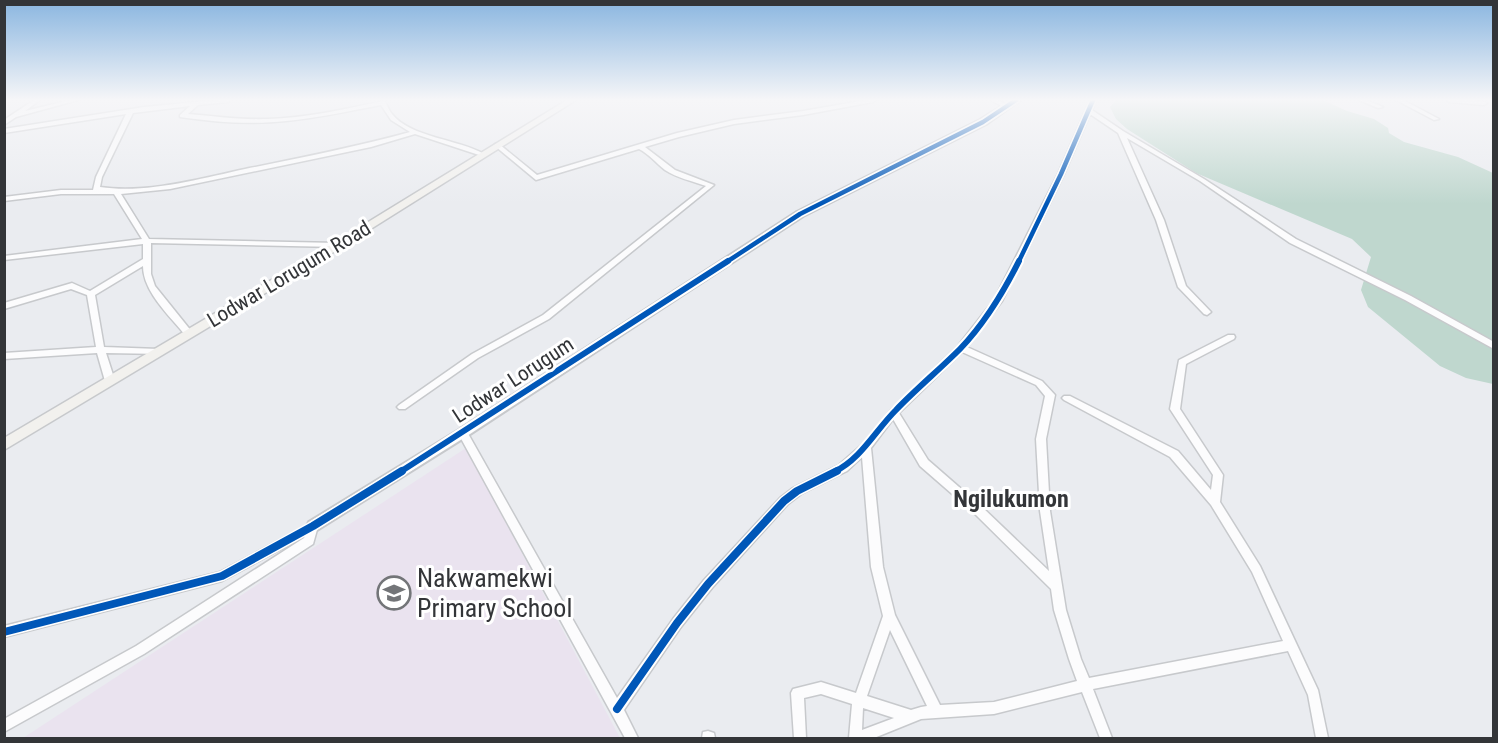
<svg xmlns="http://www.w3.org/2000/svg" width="1498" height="743" font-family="'Roboto Condensed',sans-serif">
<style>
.education{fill:#eae3ef}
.green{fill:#bfd7ce}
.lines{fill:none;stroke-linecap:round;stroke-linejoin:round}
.minor-casing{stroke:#c7c9cc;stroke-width:3}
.tertiary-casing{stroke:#c7c9cc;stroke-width:4}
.secondary-casing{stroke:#c7c9cc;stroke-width:3}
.minor{fill:#fcfcfd;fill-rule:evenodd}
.tertiary{fill:#fcfcfd;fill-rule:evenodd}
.secondary{fill:#f2f1ee;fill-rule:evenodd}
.cycleway-far2-casing{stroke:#fff;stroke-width:8}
.cycleway-far1-casing{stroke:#fff;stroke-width:10}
.cycleway-casing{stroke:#fff;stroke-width:11}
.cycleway-far2{stroke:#0057b8;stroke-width:4.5}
.cycleway-far1{stroke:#0057b8;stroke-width:6}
.cycleway{stroke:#0057b8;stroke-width:8}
.labels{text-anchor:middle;stroke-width:6;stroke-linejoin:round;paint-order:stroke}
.street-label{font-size:21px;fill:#333538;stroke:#fff}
.quarter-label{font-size:24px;font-weight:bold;fill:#333538;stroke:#fff}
.near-poi-label{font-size:26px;fill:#333538;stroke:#fff;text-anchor:start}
</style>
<rect width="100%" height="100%" fill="#eaecf0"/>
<!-- education -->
<path class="education" d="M466,448L620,738H23Z"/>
<!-- green -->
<path class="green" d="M1116,100H1323L1347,111L1374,119L1388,128L1389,133L1404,142L1458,157L1493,173V384L1466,378L1440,366L1368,307L1361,290L1371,257L1352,239L1196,173L1127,129L1116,119L1110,107Z"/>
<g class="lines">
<!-- minor casing -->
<g class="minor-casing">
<path id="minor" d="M34,100H40L25,111L70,100H78L16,117L4,125V120Z
M215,100H231L228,102L198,105L188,114C214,116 240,120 267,119C306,118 345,109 383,101L385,102C388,106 389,111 392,114C409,137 461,140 484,154L481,156L479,155L415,134L371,147L170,189L121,194L149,239L338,243L342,245L338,247L151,243V274L155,286L192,332L193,334L192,336H186C170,316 143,292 143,266L95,295L104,347L159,349L163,352L162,354L106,353L115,381L110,384L105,381L97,353L4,359V353L96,347L87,295L71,289L4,309V303L72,283L90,291L143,259V244L4,260V256L142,239L114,194H61L4,201V197L61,190H93L96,177L126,114L4,133V129L144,107ZM381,105L391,120L410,132C356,147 300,158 245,169C199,179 146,194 100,187L102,177L133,113L190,106L180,115V117C214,122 251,125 286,121C318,118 349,111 381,105Z
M866,100H876L873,102L803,115L734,124L679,137L645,147L675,170L714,185L549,319L478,358L405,409H399L397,407L399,405L472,354L543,315L706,186C692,181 677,178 665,170C656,163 649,154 639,149L536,180L495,146V144H499L537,175L677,133L734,120L803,111Z
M991,100H998L1010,107L1005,108Z
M1090,100H1096L1092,110L1123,131L1204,179L1296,239L1411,296L1494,342V349L1405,300L1290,243L1200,181L1127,138L1164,220L1186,286L1211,312L1207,315L1204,314L1178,287L1156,220L1118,133L1090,114L1064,174L1002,301L967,347L1042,381L1055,395L1046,439L1050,511L1066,610L1081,659L1089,678L1283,641L1252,572L1211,505L1170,457L1064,400L1062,398L1064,396H1070L1178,451L1211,490L1213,475L1170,409L1179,360L1228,335H1234L1235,337L1234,339L1186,364L1180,409L1223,475L1220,502L1260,566L1318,690L1328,738H1316L1308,695L1288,651L1093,689L1112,738H1100L1082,692L994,714L921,719L874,738H849L852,704L821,694L804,698L806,738H794L791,693L793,689L821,682L856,693L883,616L871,567L862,457L847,471L801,494L788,504L712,588L681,627L624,710L638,738H625L458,433L460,430H466L617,698L673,619L704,580L780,498L793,488L839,465L863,444L891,410L958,346L994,300L1058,174ZM962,352L1036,385L1045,396L1036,439L1040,511L1049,571L982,507L928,460L899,413ZM893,419L920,466L974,513L1051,589L1054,610L1069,659L1077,681L994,702L940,705L895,615L883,567L871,448ZM890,630L927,706L921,707L911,710L867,696ZM863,708L894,718L862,730Z
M1359,100H1366L1383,107L1378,108Z
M1396,100H1403L1439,119L1434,120Z
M1446,100C1458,99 1476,98 1487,103L1484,105L1449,102Z
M313,522L317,523L318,526L313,544L144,654L4,732V719L136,646L304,538L305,536L222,581L4,637V626L220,572Z
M708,731L714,733L715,738H702L703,732Z"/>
</g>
<!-- tertiary casing -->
<g class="tertiary-casing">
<path id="tertiary" d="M1012,100H1020L986,124L803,216L467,436L317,530L313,531L309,530L307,526L309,522L459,430L797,212L980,120Z"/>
</g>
<!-- secondary casing -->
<g class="secondary-casing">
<path id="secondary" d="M567,100H576L342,247L4,450V438L334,243Z"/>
</g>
<!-- minor -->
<use href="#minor" class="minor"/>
<!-- tertiary -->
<use href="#tertiary" class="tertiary"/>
<!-- secondary -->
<use href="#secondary" class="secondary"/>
<!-- cycleway-far2 casing -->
<g class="cycleway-far2-casing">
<path id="cycleway-far2" d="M725,263L800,214L983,122L1016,100
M1018,263L1061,174L1093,100"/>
</g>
<!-- cycleway-far1 casing -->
<g class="cycleway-far1-casing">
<path id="cycleway-far1" d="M400,472L728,261
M834,472C861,459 875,431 896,410C916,389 939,370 960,349C984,324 1003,293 1019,261"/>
</g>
<!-- cycleway casing -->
<g class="cycleway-casing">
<path id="cycleway" d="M4,632L222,576L313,526L402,471
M617,709L677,623L708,584L784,501L797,491L837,471"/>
</g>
<!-- cycleway-far2 -->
<use href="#cycleway-far2" class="cycleway-far2"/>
<!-- cycleway-far1 -->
<use href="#cycleway-far1" class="cycleway-far1"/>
<!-- cycleway -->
<use href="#cycleway" class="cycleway"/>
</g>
<!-- sky -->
<linearGradient id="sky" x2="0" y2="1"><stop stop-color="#8ab6e0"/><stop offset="0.49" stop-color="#f6f6f8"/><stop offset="1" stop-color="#f6f6f8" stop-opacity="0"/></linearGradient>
<rect width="1498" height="204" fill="url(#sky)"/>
<!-- icons -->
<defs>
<g id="school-ring" transform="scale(1.725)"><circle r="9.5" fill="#fff" stroke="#737578" stroke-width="1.5"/><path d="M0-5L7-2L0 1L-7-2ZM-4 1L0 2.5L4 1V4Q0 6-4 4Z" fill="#737578"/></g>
</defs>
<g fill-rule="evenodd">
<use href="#school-ring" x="394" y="593"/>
</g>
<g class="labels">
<!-- street labels -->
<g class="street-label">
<text transform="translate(289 274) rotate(-31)" y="7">Lodwar Lorugum Road</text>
<text transform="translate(513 380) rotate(-33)" y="7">Lodwar Lorugum</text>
</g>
<!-- quarter labels -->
<g class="quarter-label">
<text x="1011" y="507">Ngilukumon</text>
</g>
<!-- near-poi labels -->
<g class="near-poi-label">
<text x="417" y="587">Nakwamekwi<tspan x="417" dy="30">Primary School</tspan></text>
</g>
</g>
<!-- border -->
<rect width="1498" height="743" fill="none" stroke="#333538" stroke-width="12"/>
</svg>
